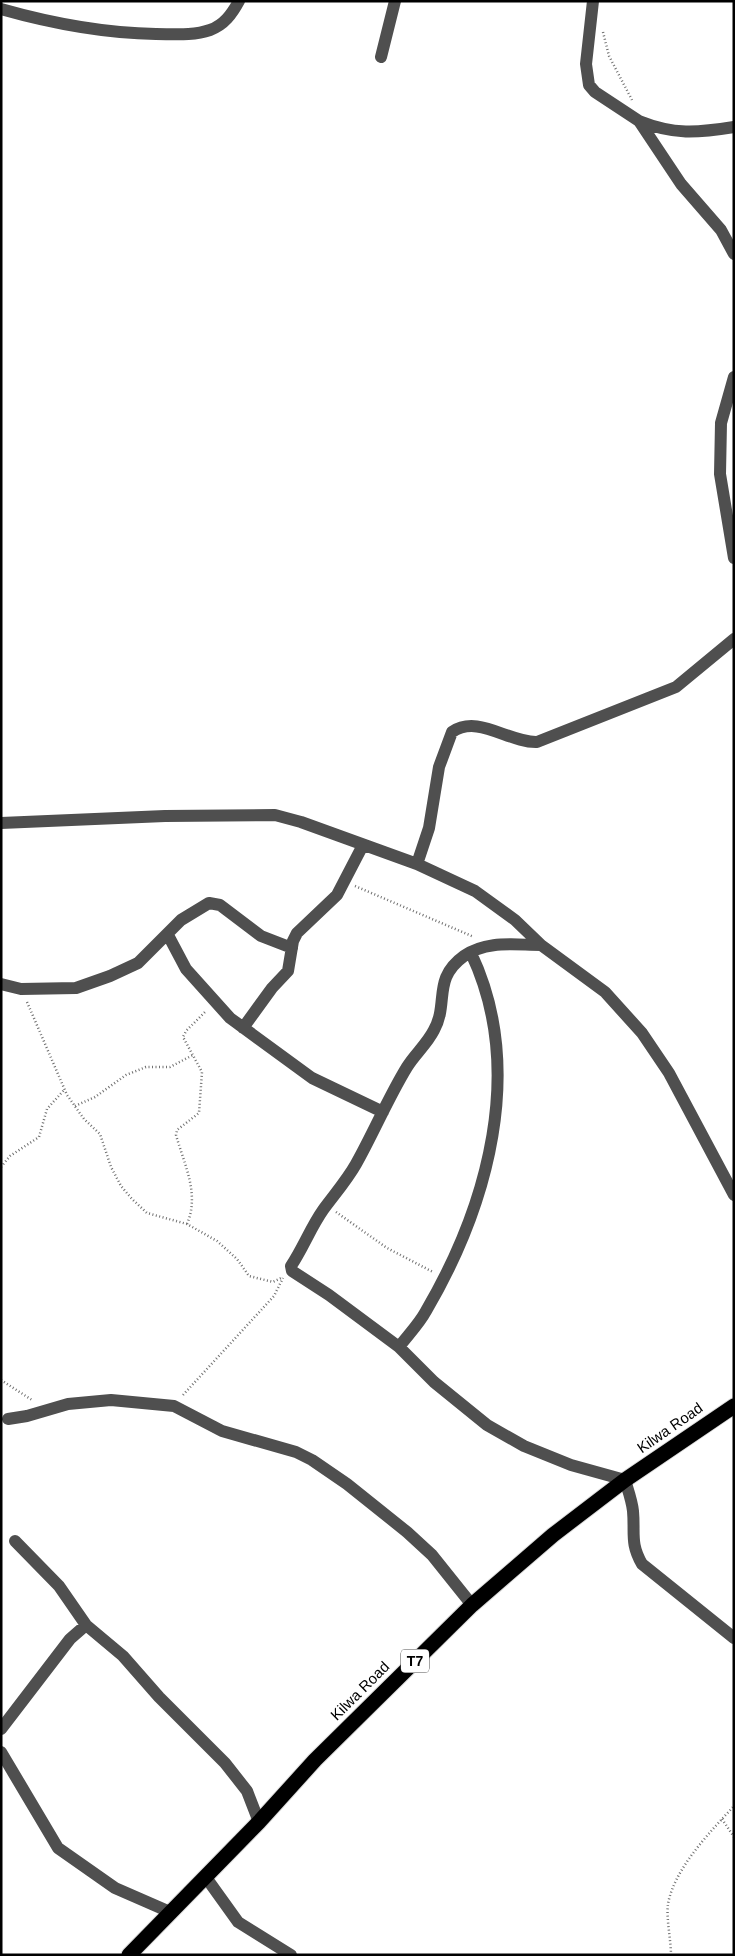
<svg xmlns="http://www.w3.org/2000/svg" width="735" height="1956" font-family="Arial,sans-serif">
<style>
.lines{fill:none;stroke-linecap:round;stroke-linejoin:round}
.highway-casing{stroke:#dbdbdb;stroke-width:17}
.path{stroke:#717171;stroke-width:2.5;stroke-dasharray:1 2.5;stroke-linecap:butt}
.minor{stroke:#4f4f4f;stroke-width:12}
.highway{stroke:#000;stroke-width:15}
.labels{text-anchor:middle;stroke-width:4.5;stroke-linejoin:round;paint-order:stroke}
.shield{fill:#fff;stroke:#4c4c4c;stroke-width:1}
.shield-label{font-size:14px;font-weight:bold;fill:#000}
.street-label{font-size:15px;fill:#000;stroke:#fff}
</style>
<rect width="100%" height="100%" fill="#fff"/>
<g class="lines">
<!-- highway casing -->
<g class="highway-casing">
<path id="highway" d="M129,1955L259,1822L315,1760L472,1605L553,1535L625,1480L734,1406"/>
</g>
<!-- path -->
<path class="path" d="M603,32L609,56L632,100
M355,886L474,937
M27,1002L67,1095L84,1119L100,1134L111,1167L121,1186L132,1199L147,1213L187,1224L217,1241L237,1259L249,1276L273,1282L281,1278
M75,1106L95,1097L126,1075L146,1067H170L193,1055
M1,1167L10,1156L39,1137L47,1109L64,1090
M336,1212L387,1248L433,1272
M187,1224C200,1194 184,1164 176,1135L177,1130L199,1113L202,1072L183,1037L186,1031L206,1011
M1,1380L32,1400
M183,1395L274,1296L283,1278
M722,1819L734,1837
M671,1955C671,1940 666,1918 668,1904C674,1869 710,1832 734,1806"/>
<!-- minor -->
<path class="minor" d="M593,1L586,64L589,85L595,92L639,121L681,184L721,230L734,254
M1,9C54,24 102,33 156,34C173,34 193,36 210,30C224,25 232,14 239,1
M381,57L395,1
M639,121C674,135 697,133 734,127
M734,377L721,423L720,474L734,558
M1,823L165,816L275,815L301,822L417,864L475,891L515,920L541,945L605,992L642,1033L669,1073L734,1195
M417,864L429,828L439,767L452,732C478,714 509,743 537,742L676,687L734,639
M168,935L186,969L230,1018L312,1078L383,1112
M541,945C514,945 487,940 464,956C432,979 449,1003 434,1030C427,1044 415,1054 407,1067C388,1098 374,1132 356,1164C347,1180 334,1195 323,1210C311,1227 303,1248 291,1266L292,1271L329,1295L399,1347L434,1382L487,1425L524,1446L571,1465L625,1480C628,1490 632,1501 633,1511C635,1534 630,1543 642,1564L734,1638
M1,984L21,989L76,988L110,976L138,963L181,920L209,903L220,905L261,936L292,948
M243,1028L272,988L288,971L293,941L297,933L337,895L363,845
M399,1347C408,1335 419,1324 426,1311C488,1205 526,1069 471,953
M8,1419L27,1416L68,1404L111,1400L174,1406L222,1431L296,1452L312,1460L347,1484L407,1532L432,1555L472,1605
M15,1541L59,1586L86,1625L123,1656L159,1697L225,1763L247,1791L259,1822
M1,1729L70,1639L86,1625
M1,1752L58,1848L115,1888L170,1912
M205,1876L238,1922L291,1955"/>
<!-- highway -->
<use href="#highway" class="highway"/>
</g>
<g class="labels">
<!-- shield labels -->
<rect class="shield" x="401" y="1649.5" width="28" height="23" rx="4"/>
<g class="shield-label">
<text x="415" y="1666">T7</text>
</g>
<!-- street labels -->
<g class="street-label">
<text transform="translate(670 1428) rotate(-35)" y="5">Kilwa Road</text>
<text transform="translate(360 1691) rotate(-45)" y="5">Kilwa Road</text>
</g>
</g>
<!-- border -->
<rect width="735" height="1956" fill="none" stroke="#000000" stroke-width="5"/>
</svg>
